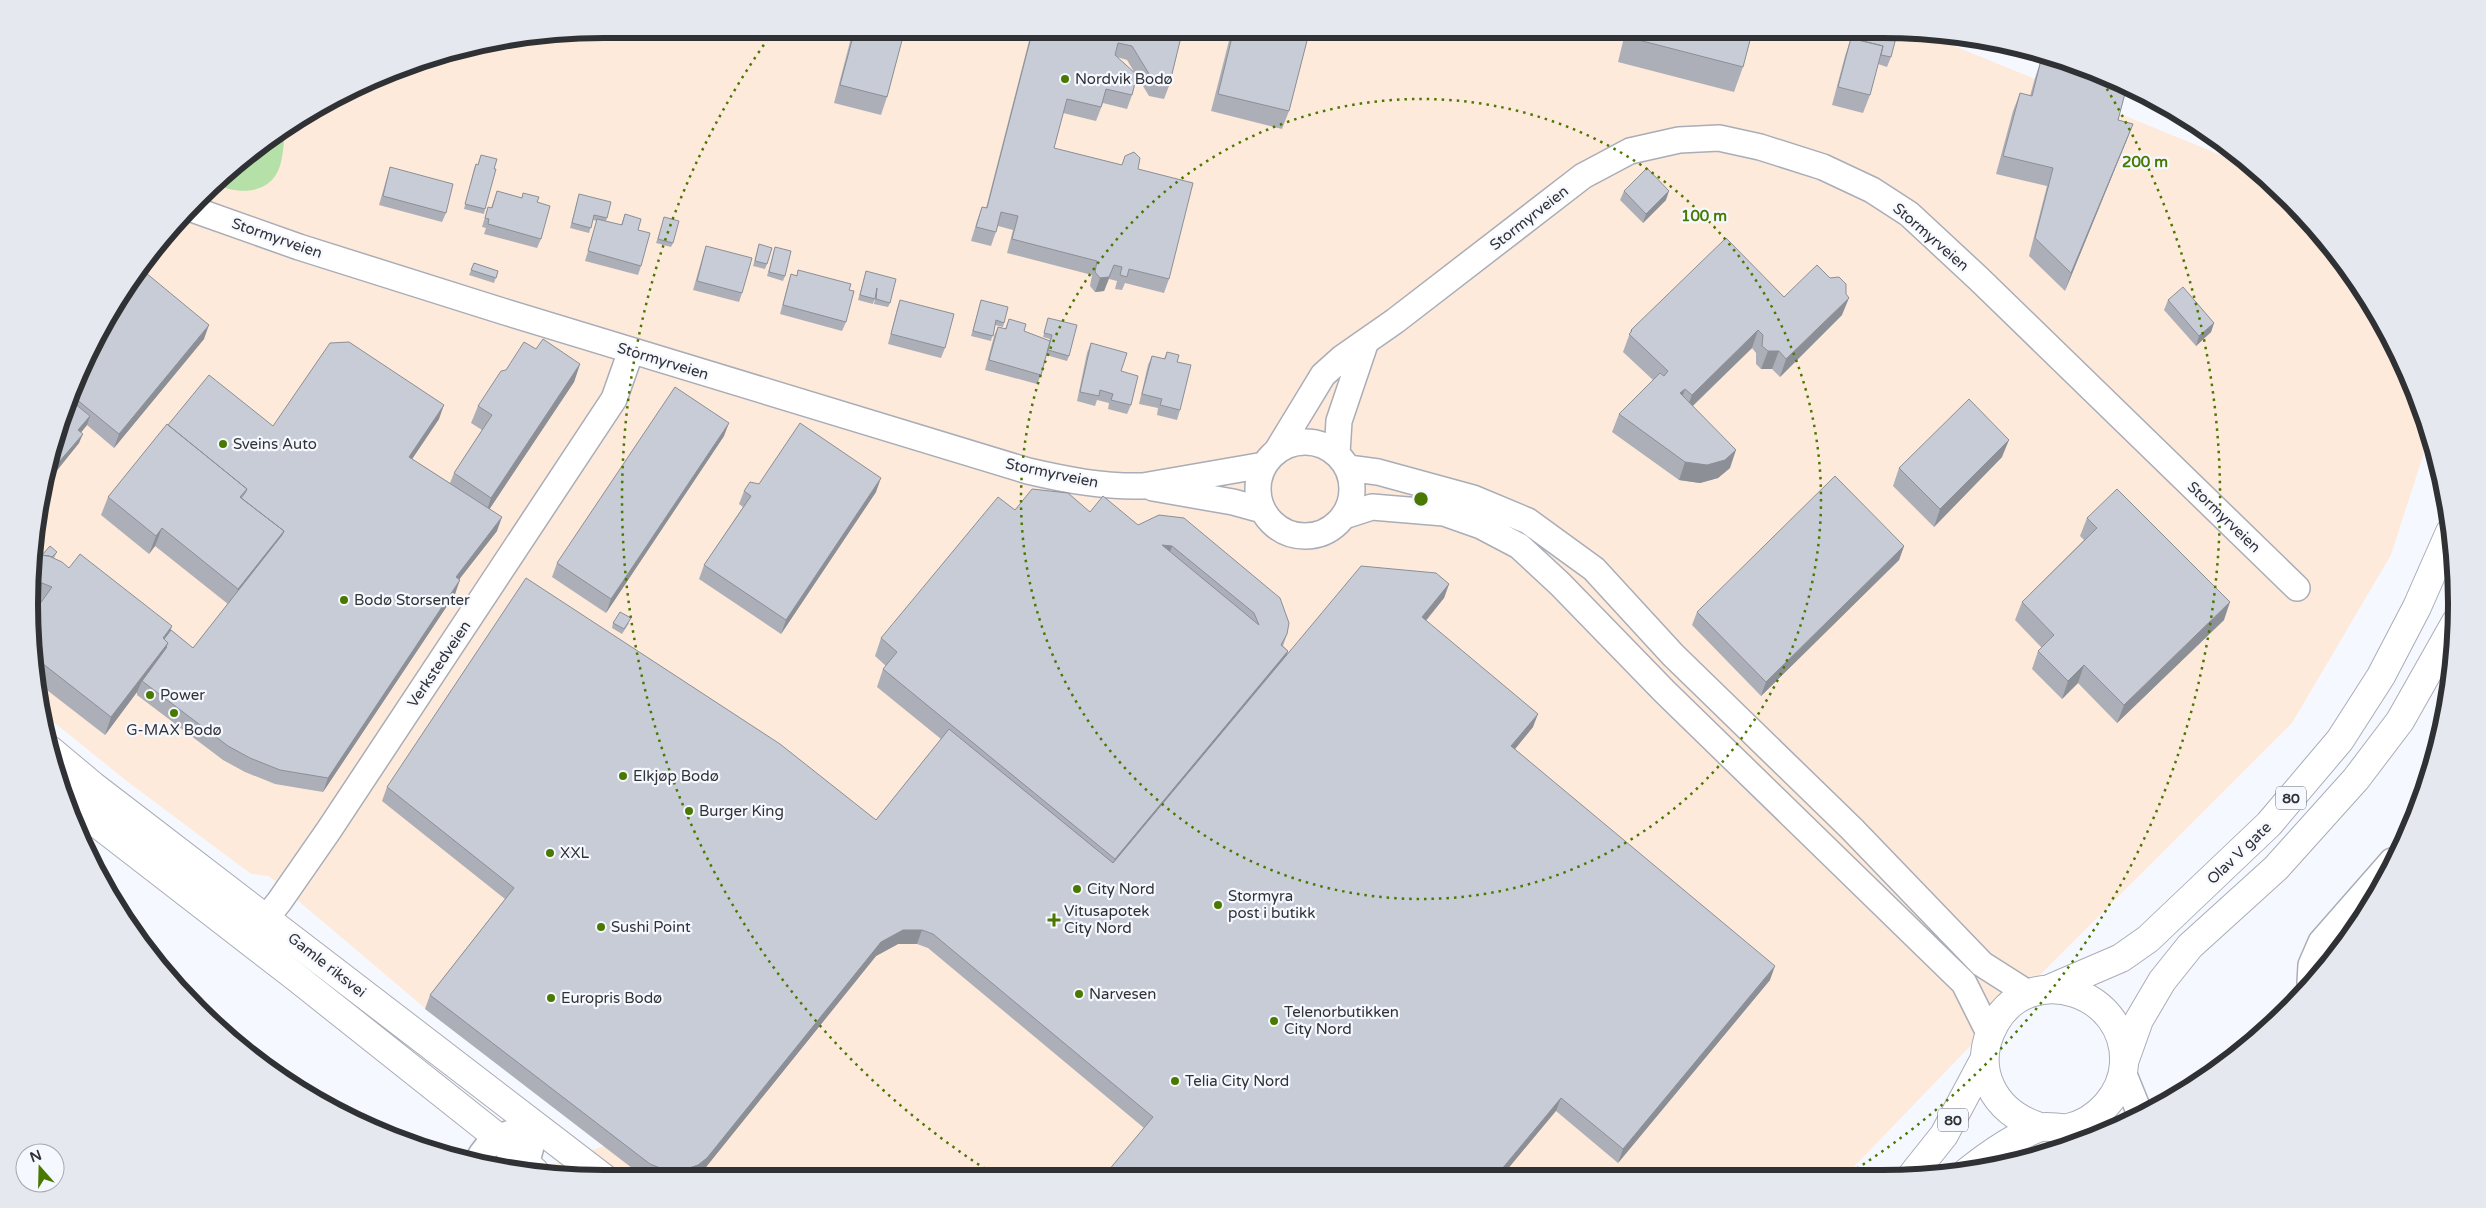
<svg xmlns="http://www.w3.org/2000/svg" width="2486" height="1208" font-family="'Varela Round',sans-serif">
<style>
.commercial{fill:#feeada}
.green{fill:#b5e0a8}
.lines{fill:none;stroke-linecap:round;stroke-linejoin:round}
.minor-casing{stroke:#a9adb7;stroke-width:28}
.tertiary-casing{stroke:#a9adb7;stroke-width:30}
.trunk-casing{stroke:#a9adb7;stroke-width:30}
.minor{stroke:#fff;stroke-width:25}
.tertiary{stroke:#fff;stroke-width:28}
.trunk{stroke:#fff;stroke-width:28}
.wall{fill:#acafb8;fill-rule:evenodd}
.shaded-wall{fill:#8c8f96}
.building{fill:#c8ccd6;stroke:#8c8f96;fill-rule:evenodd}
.ring{fill:none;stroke:#497901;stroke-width:2.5;stroke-dasharray:2.5 5}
.poi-dot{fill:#497901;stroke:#f6f8ff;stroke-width:2}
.labels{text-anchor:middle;stroke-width:4.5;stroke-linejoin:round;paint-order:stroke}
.shield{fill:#f6f8ff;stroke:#6b6d72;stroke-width:1}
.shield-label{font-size:14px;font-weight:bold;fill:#303135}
.poi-label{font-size:15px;fill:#303135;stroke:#f6f8ff;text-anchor:start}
.street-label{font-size:15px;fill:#303135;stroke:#f6f8ff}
.rim{fill:none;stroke:#303135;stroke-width:6}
.centre{fill:#497901;stroke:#f6f8ff;stroke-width:2.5}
.ring-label{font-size:15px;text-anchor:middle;font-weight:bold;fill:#497901;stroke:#f6f8ff;stroke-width:4.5;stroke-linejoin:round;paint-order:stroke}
</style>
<rect width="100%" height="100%" fill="#f6f8ff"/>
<!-- commercial -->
<path class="commercial" d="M604,29H1882L1920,32L2255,169L2289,197L2360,285L2414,384L2429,437L2391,555L2292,723L2005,1010L1846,1175L604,1179L532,1172L604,1146L426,1009L269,876L251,874L128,782L41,712L34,679L30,567L40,492L72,384L106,316L171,225L254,148L317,106L419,59L492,40Z"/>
<!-- green -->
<path class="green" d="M285,127C284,138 284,150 281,162C274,194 240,196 215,184L254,148Z"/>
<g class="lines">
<!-- minor casing -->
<g class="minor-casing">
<path id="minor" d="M189,208L299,247L502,311L1028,471C1067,480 1103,487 1143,486L1264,465
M1258 489a47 47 0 1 1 94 0a47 47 0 1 1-94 0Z
M1278,449L1323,375L1342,358L1395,321L1583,176L1630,151L1679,140L1719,138L1760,147L1823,167L1872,190L1909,214L1979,279L2297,588
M1337,453L1339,421L1365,344
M1348,468L1378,472L1473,498L1528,521L1594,569L1673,655L1852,829L1982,964L2029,994
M1153,488L1233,502L1262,510
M1344,516L1372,507L1444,513L1481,526L1519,546L1560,584L1665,692L1964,983L1989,1033
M266,918L279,902L329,830L614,399L631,351
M2310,983L2311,965L2321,942L2392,861
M2123,1072L2140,1114
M2067,1128L2103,1135
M476,1163C493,1132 504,1135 536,1128L526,1165L521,1171"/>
</g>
<!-- tertiary casing -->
<g class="tertiary-casing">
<path id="tertiary" d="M50,750L93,786L605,1179
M63,797L297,978L496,1136L535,1172"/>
</g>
<!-- trunk casing -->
<g class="trunk-casing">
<path id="trunk" d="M2049,989L2121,958L2148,939L2269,824L2340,740L2381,676L2417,607L2450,532
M2124,1062L2139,1020L2162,981L2190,946L2276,868L2356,779L2400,721L2456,622
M1967,1172C1988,1155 2012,1138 2038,1128C2046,1125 2059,1129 2068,1128C2098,1121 2122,1094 2124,1064C2128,992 2031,960 1995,1023C1970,1068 1993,1112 2040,1127
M1913,1174L1944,1135L1984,1060"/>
</g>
<!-- minor -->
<use href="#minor" class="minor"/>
<!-- tertiary -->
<use href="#tertiary" class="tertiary"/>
<!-- trunk -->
<use href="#trunk" class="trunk"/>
</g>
<!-- wall -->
<path class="wall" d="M832,29H905L887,97L881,115L834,103L852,34Z
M1032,29H1183L1169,86L1164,99L1149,96L1137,76L1132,95L1127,109L1103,103L1096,121L1063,113L1054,148L1138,169L1169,279L1164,293L1125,283L1122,290L1115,289L1117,281L1109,279L1104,291L1095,292L1090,286L1092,275L1007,253L1013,230L998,226L991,246L971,241L977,221L982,207L986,208ZM1117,57L1127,60L1136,75Z
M1232,29H1310L1289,111L1282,129L1211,111Z
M1626,29H1753L1743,67L1734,92L1618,62Z
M1860,29H1882L1891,57L1887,67L1878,64L1870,95L1863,113L1832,105L1845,56L1851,38L1857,39Z
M2041,60L2118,120L2133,124L2126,142L2065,291L2029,256L2047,186L1996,174L2013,111L2020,93L2030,96L2035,78Z
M481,155L494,169L484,214L464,209L474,169L476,164L478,165Z
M390,167L446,213L442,222L379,205L387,177Z
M497,191L537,202L541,239L537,248L484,234L486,228L482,227L488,207L491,208Z
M1624,191L1666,200L1643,223L1620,200Z
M579,194L607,218L606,221L621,225L625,214L638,230L641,266L638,275L585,261L597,221L593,220L589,233L570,228Z
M663,222L673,243L671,247L656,243Z
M759,244L767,264L765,269L753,266Z
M706,246L742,293L739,302L693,290L703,255Z
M775,247L785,276L783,281L767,276Z
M474,263L498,271L494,283L469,275Z
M866,271L890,303L888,307L874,304L875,297L873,304L858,300Z
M791,274L849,290L846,322L842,331L780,314L788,284Z
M1784,297L1842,315L1780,377L1772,369H1761L1756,364V353L1752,348L1693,406L1730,468L1718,478L1700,483L1679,480L1612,432L1619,414L1653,380L1623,352L1631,330Z
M900,300L945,348L941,358L888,344L897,309Z
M981,300L1004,323L1003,327L995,325L991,341L971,336Z
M2168,300L2214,323L2211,332L2196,346L2164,310Z
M1048,318L1069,356L1067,361L1046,355L1050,339L1043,337Z
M1009,319L1024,331L1041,375L1037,384L985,370L994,336L998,327L1005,329Z
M204,339L114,448L87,425L81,432L79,443L50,479L48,477L42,483L72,384Z
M1091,343L1121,371L1131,405L1127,414L1108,409L1109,403L1097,400L1095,406L1077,401L1087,353Z
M536,349L580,364L574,382L489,509L497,531L459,579L455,594L323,792L275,784L245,772L223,760L137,695V692L105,735L34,680L32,615L40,603L35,601L31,603L30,567L42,555L57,552L54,558L69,568L171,630L193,648L228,604L155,546L149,554L101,515L108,497L168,425L273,426L439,419L412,459L450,483L454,473L482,430L471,423L478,406L506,370Z
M1167,352L1177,362L1180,410L1177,420L1157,415L1158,408L1139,404L1148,365L1152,356L1164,359Z
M724,436L606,613L552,577L557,563Z
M2002,457L1934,527L1893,486L1899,468Z
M759,484L876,492L781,634L699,579L704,565L743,507L739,504L744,491Z
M1015,510L1090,512L1138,525L1159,515L1287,634L1283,646L1288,651L1287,655L1449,584L1444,598L1426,621L1533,727L1515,749L1770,980L1618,1163L1556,1111L1144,1128L928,948L917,944H898L876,956L702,1172L692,1179H648L645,1178L425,1009L430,995L505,899L382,801L387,787L876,820L941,739L877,687L883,669L886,666L875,656L881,638Z
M2087,518L2224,620L2117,723L2078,683L2062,699L2032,669L2038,651L2042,648L2015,620L2022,602L2084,540L2080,536Z
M1904,546L1899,560L1761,696L1692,625L1697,612Z
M613,623H629L622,634L612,628Z"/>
<!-- shaded-wall -->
<path class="shaded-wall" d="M2133,124L2126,142L2065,291L2071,273Z
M1669,191L1666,200L1643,223L1646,214Z
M1114,265L1104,291L1095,292L1100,278Z
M1849,298L1842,315L1780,377L1786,359Z
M2214,323L2211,332L2196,346L2199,336Z
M209,325L204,339L114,448L119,434Z
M1758,330L1752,348L1685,413L1692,395Z
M1768,351H1779L1772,369H1761Z
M580,364L574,382L485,516L491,498Z
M1685,389L1679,407L1680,393Z
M444,405L439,419L404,471L409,457Z
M90,416L87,425L75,440L78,430Z
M729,423L724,436L606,613L611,599Z
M83,434L79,443L50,479L53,469Z
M2009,440L2002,457L1934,527L1940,509Z
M1736,450L1730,468L1718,478L1700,483L1679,480L1685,462Z
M51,468L48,477L43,483L46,474Z
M881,478L876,492L781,634L786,620Z
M502,517L497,531L451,590L456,577Z
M162,528L155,546L149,554L156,536Z
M284,531L277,549L232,607L238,589Z
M1162,545L1172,546L1166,564Z
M1904,546L1899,560L1761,696L1766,682Z
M460,580L455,594L323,792L328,778Z
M42,583L35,601L31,603V589Z
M1449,584L1444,598L1417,631L1422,617Z
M2230,602L2224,620L2117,723L2124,705Z
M172,626L166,644L163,638Z
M168,643L162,661L142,681L137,692L105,735L111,717Z
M1288,651L1282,668L1108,877L1115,859Z
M2084,665L2078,683L2062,699L2068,681Z
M1538,714L1533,727L1506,760L1511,746Z
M903,930H922L917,944H898L876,956L702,1172L692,1179H665L668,1171L881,942Z
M1775,966L1770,980L1618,1163L1623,1149Z
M194,995L191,1003L189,1001Z
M1561,1098L1556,1111L1502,1176H1496Z"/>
<!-- building -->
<path class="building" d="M855,29H905L887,97L840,85Z
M1033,29H1183L1169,86L1154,82L1132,46L1118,43L1115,55L1137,75L1132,95L1106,89L1101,107L1067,99L1054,148L1122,165L1125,156L1134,152L1140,158L1138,169L1193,183L1169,279L1129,269L1127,277L1120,275L1122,267L1114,265L1109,277L1100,278L1095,272L1097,261L1012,239L1018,216L1001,212L996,232L976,227L982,207L987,208Z
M1234,29H1310L1289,111L1218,94Z
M1629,29H1753L1743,67L1627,37Z
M1861,29H1882L1898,30L1891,57L1881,55L1883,46L1858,40Z
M1851,38L1883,46L1870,95L1838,87Z
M2041,60L2116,80L2127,86L2118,120L2133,124L2071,273L2035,238L2053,168L2003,156L2020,93L2032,96Z
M481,155L497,159L494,169H496L485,209L465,204L476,164L478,165Z
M390,167L453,184L446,213L383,196Z
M1647,168L1669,191L1646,214L1624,191Z
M497,191L522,198L523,193L539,197L537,202L550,206L541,239L488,224L489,219L485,218L488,207L492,208Z
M579,194L611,202L607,218L594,215L591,228L572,223Z
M625,214L641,219L638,230L650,233L641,266L588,251L597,219L622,225Z
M664,217L679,221L673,243L658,239Z
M1726,238L1784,297L1817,265L1830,278L1839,277L1846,284V294L1849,298L1786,359L1779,351H1768L1762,346L1763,335L1758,330L1692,395L1685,389L1680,393L1736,450L1725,460L1707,465L1685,462L1619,414L1660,373L1664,376L1668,371L1629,334L1632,331L1631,330Z
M759,244L772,248L767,264L755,261Z
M706,246L752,258L742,293L697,281Z
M775,247L791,251L785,276L769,272Z
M474,263L498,271L496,278L471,270Z
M140,268L209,325L119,434L70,394L72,384L106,316Z
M798,270L851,284L849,290L854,291L846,322L783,305L791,274L797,276Z
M866,271L896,279L890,303L876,299L877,288L875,299L860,295Z
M2183,287L2214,323L2199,336L2168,300Z
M900,300L954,314L945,348L891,334Z
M981,300L1008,307L1004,323L996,320L993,336L973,331Z
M1048,318L1077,325L1069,356L1048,350L1052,335L1044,333Z
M1009,319L1026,324L1024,331L1050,341L1041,375L989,360L998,327L1006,329Z
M543,339L580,364L491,498L454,473L492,415L478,406L501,371L506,370L524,342L536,349Z
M349,342L444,405L409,457L502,517L456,577L460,580L328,778L280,770L250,758L228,746L142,681L167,647L166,646L168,643L164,639L171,630L193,648L282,535L284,531L241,498L245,493L247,489L168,425L209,375L273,426L330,343Z
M1091,343L1127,353L1121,371L1138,376L1131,405L1111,400L1113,394L1100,390L1099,396L1080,392Z
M1167,352L1179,355L1177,362L1191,365L1180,410L1160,405L1162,399L1142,394L1152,356L1165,359Z
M675,387L729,423L611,599L557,563Z
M68,398L90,416L78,430L83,434L53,469L51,468L46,474L45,473Z
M1969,399L2009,440L1940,509L1899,468Z
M800,423L881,478L786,620L704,565L751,496L744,491L750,482L759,484Z
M167,424L247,489L240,497L284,531L238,589L162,528L156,536L108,497Z
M1835,476L1904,546L1766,682L1697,612Z
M1032,489L1068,493L1090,512L1103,496L1138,525L1159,515L1184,518L1280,598L1289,623L1287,634L1281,645L1288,651L1115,859L883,669L897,652L881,638L998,497L1015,510ZM1162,545L1172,546L1254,613L1259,625Z
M2117,489L2230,602L2124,705L2084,665L2068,681L2038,651L2054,635L2022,602L2097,528L2087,518Z
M50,546L57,552L52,557L49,556L42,555Z
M80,554L172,626L163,638L168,643L111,717L33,656L32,615L52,587L42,583L31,589L30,567L31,556L36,555L49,556L62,562L69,568Z
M1361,566L1436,573L1449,584L1422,617L1538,714L1511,746L1775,966L1623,1149L1561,1098L1496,1176L1103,1177L1153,1117L933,934L922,930H903L881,942L707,1158L698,1165L683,1170L668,1171L650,1164L430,995L514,888L387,787L526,578L780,744L876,820L949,729L1113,863Z
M620,612L631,618L624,629L613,623Z
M161,969L194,995L189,1001Z"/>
<!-- distance rings -->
<g class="ring">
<circle cx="1421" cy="499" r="400"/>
<path d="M998 1177A799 799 0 0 1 775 29M2099 76A799 799 0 0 1 1850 1173"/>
</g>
<!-- markers -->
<g class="poi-dot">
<circle cx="1065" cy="79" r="5"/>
<circle cx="223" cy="444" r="5"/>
<circle cx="344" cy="600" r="5"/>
<circle cx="150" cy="695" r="5"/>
<circle cx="174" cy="713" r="5"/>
<circle cx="623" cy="776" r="5"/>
<circle cx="689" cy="811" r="5"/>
<circle cx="550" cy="853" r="5"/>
<circle cx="1077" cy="889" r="5"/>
<circle cx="1218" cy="905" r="5"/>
<path d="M1051.5 912.5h5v5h5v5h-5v5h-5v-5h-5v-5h5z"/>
<circle cx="601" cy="927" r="5"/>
<circle cx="1079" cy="994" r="5"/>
<circle cx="551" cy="998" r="5"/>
<circle cx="1274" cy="1021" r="5"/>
<circle cx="1175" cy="1081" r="5"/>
</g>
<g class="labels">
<!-- shield labels -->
<g class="shield">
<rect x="2276" y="786.5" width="30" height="23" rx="4"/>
<rect x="1938" y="1108.5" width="30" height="23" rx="4"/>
</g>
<g class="shield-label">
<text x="2291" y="803">80</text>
<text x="1953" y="1125">80</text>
</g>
<!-- poi labels -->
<g class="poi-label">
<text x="1075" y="84">Nordvik Bodø</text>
<text x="233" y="449">Sveins Auto</text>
<text x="354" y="605">Bodø Storsenter</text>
<text x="160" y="700">Power</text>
<text x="174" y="735" text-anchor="middle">G-MAX Bodø</text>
<text x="633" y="781">Elkjøp Bodø</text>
<text x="699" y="816">Burger King</text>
<text x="560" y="858">XXL</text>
<text x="1087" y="894">City Nord</text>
<text x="1228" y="901">Stormyra<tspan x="1228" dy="17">post i butikk</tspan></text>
<text x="1064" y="916">Vitusapotek<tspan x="1064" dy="17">City Nord</tspan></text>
<text x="611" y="932">Sushi Point</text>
<text x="1089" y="999">Narvesen</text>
<text x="561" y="1003">Europris Bodø</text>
<text x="1284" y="1017">Telenorbutikken<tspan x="1284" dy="17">City Nord</tspan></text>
<text x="1185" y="1086">Telia City Nord</text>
</g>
<!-- street labels -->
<g class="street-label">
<text transform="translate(1529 218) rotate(-38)" y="5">Stormyrveien</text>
<text transform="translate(1931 237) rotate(41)" y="5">Stormyrveien</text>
<text transform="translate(277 238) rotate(19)" y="5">Stormyrveien</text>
<text transform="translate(663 361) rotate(17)" y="5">Stormyrveien</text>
<text transform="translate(1052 473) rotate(12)" y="5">Stormyrveien</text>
<text transform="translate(2224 517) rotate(44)" y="5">Stormyrveien</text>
<text transform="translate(439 664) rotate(-56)" y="5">Verkstedveien</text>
<text transform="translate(2239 853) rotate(-44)" y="5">Olav V gate</text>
<text transform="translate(327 965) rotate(38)" y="5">Gamle riksvei</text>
</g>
</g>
<!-- crop -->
<path d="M0 0H2486V1208H0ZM604 38H1882A566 566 0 0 1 2448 604V604A566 566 0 0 1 1882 1170H604A566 566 0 0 1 38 604V604A566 566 0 0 1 604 38Z" fill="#e6e8ef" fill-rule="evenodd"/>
<path class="rim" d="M604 38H1882A566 566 0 0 1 2448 604V604A566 566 0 0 1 1882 1170H604A566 566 0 0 1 38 604V604A566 566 0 0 1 604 38Z"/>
<circle cx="1421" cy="499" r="8" class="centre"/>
<g class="ring-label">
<text x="2145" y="167">200 m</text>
<text x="1704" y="221">100 m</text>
</g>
<!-- north arrow -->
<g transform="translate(40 1168) rotate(340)"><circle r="24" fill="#f6f8ff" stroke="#a7a8ae"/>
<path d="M0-4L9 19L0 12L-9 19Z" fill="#497901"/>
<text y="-8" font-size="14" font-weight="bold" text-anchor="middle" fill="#303135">N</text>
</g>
</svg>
